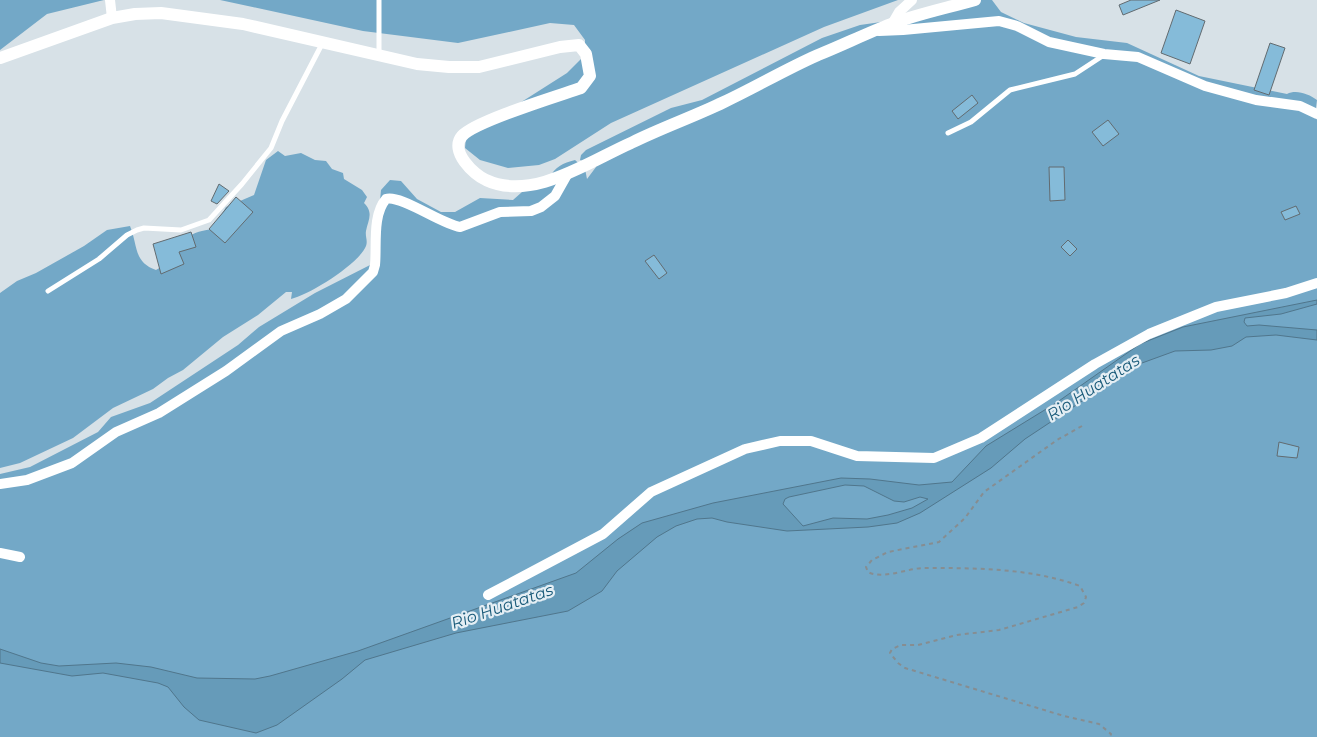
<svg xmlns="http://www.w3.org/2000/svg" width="1317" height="737" font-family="Montserrat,sans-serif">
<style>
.forest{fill:#73a8c7}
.water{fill:#669bb9;stroke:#50768c;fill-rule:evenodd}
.building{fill:#85bbd9;stroke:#626b70}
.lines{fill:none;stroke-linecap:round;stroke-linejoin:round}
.path{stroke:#868d91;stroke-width:2;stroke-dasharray:4 4;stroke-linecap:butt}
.service{stroke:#fff;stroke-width:5}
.minor{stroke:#fff;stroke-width:10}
.tertiary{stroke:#fff;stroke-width:12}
.labels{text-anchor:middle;stroke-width:4.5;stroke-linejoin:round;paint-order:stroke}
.water-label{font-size:16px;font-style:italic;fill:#195a79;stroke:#e4eef4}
</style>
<rect width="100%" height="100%" fill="#d7e1e7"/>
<!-- forest -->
<path class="forest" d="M0,0H104L47,14L0,50Z
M220,0H898L824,27L611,123L555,159L539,165L508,168L480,160L465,148L466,137L567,73L585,55V40L574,25L550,23L458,43L363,31Z
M973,0H992L1001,12L1024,23L1076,37L1127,43L1199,76L1287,94C1296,89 1309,94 1317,100L1315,115L1317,120V737H0V474L30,467L98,432L111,417L150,403L238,345L259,327L315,293L374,263L381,190L390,180L401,181L417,199L441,212H455L480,198L513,200L531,184L549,178C555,167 563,163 575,160L585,169L587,179L596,167L580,160L581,155L586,150L671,108L702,100L822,38L860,25L902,19Z
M278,151L285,156L301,153L315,160L326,161L332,169L343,173L344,179L362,190L367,197L364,203C374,213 368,220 366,231C365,236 368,241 366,246C359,264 309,295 291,299L292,292H286L258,315L223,337L183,370L168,378L153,389L113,408L73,438L20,463L0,468V293L17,281L36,273L84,246L107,230L130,226C138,245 133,262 156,270C184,255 171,234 213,229L226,207L254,195L266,160Z"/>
<!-- water -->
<path class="water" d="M1317,300V304L1281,314L1245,318L1244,322L1247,326L1259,325L1317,330V340L1276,335L1246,337L1232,346L1211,350L1175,351L1131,367L1120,376L1025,439L991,468L920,513L897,523L868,527L787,531L727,522L712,518L697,519L676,526L657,537L617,571L602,591L568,611L456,633L365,660L342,679L277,725L256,733L199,720L184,707L168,687L158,683L103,673L72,676L0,663V649L41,663L59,666L116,663L151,667L197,678L255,679L270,676L358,651L576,573L618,539L642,523L713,503L841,478L870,479L919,485L952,482L986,446L1056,403L1140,344L1183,327ZM845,485L864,486L894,501L904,502L920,497L928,499L912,508L888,515L867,519L833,518L803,526L783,504L785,499L789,497Z"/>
<!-- building -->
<path class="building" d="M1131,0H1160L1123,15L1119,5Z
M1176,10L1205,21L1190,64L1161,53Z
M1270,43L1285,48L1269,95L1254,90Z
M972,95L978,103L958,119L952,111Z
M1108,120L1119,134L1103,146L1092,132Z
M1049,167H1064L1065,200L1050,201Z
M219,184L229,191L217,204L211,201Z
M236,197L253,212L225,243L209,229Z
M1296,206L1300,214L1285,220L1281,212Z
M191,232L196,247L179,252L184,264L161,274L153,244Z
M1068,240L1077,249L1070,256L1061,247Z
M654,255L667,273L659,279L645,261Z
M1279,442L1299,447L1297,458L1277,456Z"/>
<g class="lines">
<!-- path -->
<path class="path" d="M1082,426L1057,440L984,492L965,518L939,542L888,552L872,560L866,567L868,572C883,580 908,568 924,568C977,568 1030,568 1080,586L1086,597L1084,603L1078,607L999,630L957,635L918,645H901L892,649L890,653L898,663L905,668L1064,716L1099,724L1111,734L1110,737"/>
<!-- service -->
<path class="service" d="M379,54V0
M948,133L971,122L1010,90L1075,74L1104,55
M48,291L99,259L127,235L137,230L144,228L181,230L209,220L242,184L271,148L282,121L322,44"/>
<!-- minor -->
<path class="minor" d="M110,0L112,18
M892,24L899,12L912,0
M879,31L903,30L999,21L1017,26L1049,42L1104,54L1138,57L1205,86L1256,100L1300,106L1317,114
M0,484L27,480L72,463L116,432L159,413L226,371L281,331L320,314L346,299L373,272L375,265C377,246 372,215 386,199C400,194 441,224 460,227L500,212L531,211L541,207L555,196L568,173
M0,553L20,557
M488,595L603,534L651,492L745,449L780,441H811L857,456L934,458L981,438L1095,364L1149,334L1216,307L1286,293L1317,283"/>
<!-- tertiary -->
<path class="tertiary" d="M0,58L112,18L135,14L161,13L243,24L417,64L449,67H479L560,47L579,45L586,54L590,76L581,88C558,96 475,121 462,136C449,151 474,175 486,180C532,202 590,161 631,143C661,128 693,117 724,102C756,87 786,69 818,55C843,45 867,33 891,24C918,14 947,8 975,0"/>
</g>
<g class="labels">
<!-- water labels -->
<g class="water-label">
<text transform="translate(1093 387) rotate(-33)" y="6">Rio Huatatas</text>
<text transform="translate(502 606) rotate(-19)" y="6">Rio Huatatas</text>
</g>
</g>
</svg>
